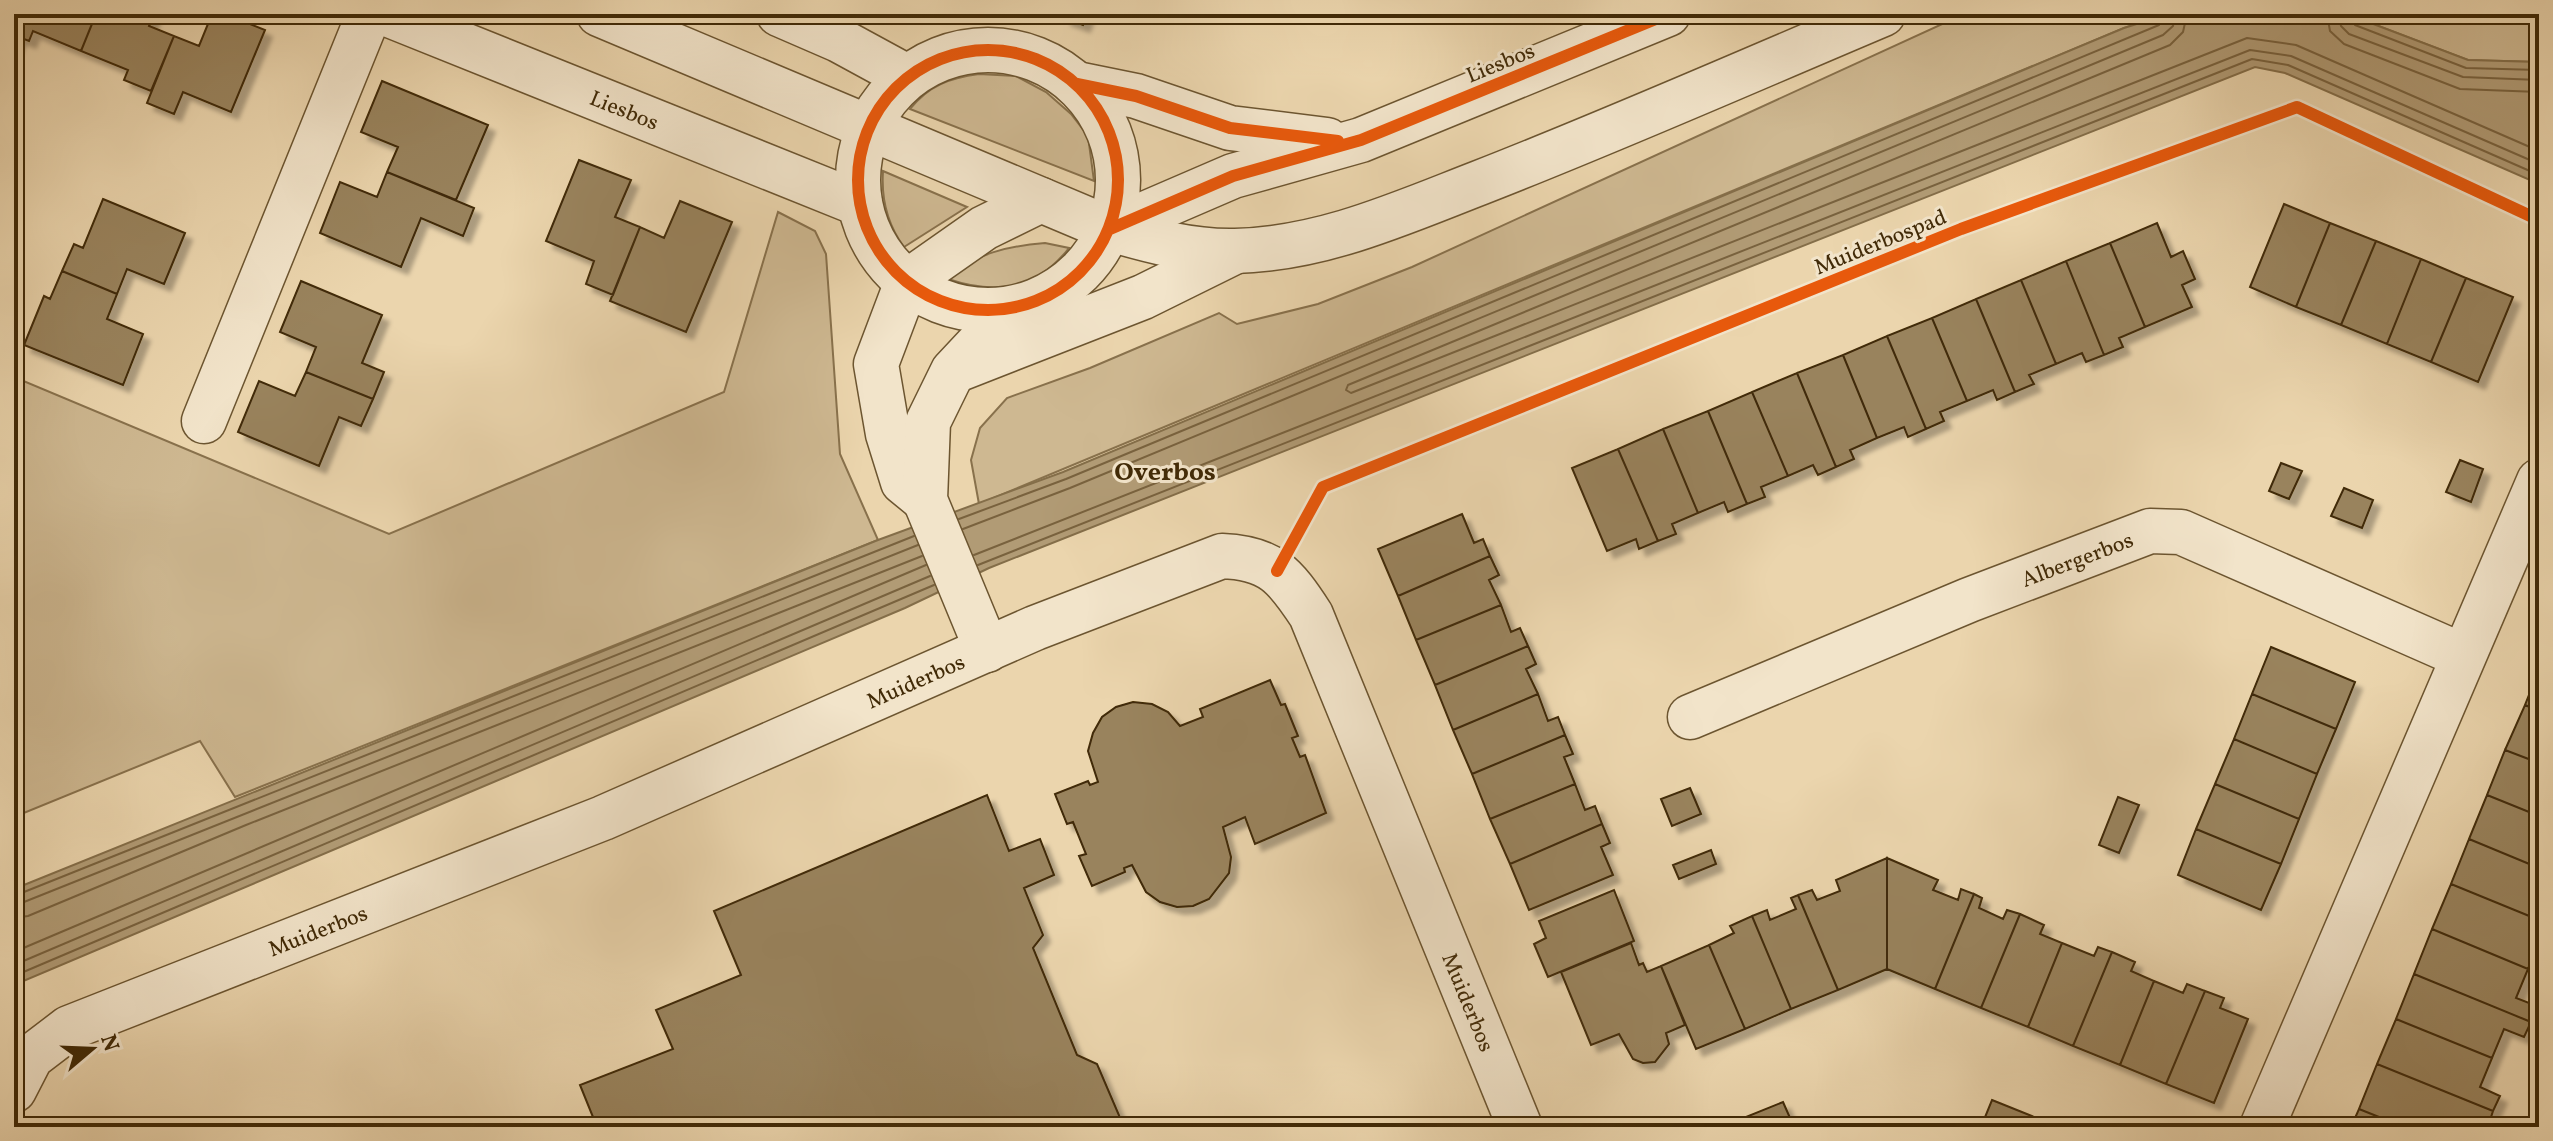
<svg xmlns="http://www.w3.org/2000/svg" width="2553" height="1141" font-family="Vollkorn,serif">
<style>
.green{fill:#ceb891;stroke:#88714c;stroke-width:2}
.water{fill:#b19b75;stroke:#846e49;stroke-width:2}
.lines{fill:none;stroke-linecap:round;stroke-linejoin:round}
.shore{stroke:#79623e;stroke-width:2}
.building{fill:#99835d;stroke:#412a07;stroke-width:2;filter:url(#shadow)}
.minor-casing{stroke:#6c5530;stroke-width:47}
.minor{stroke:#f2e4ca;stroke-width:44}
.cycleway-casing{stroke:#f2e4ca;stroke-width:17}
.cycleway{stroke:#e8590c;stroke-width:12}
.labels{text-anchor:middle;stroke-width:6;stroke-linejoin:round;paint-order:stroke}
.street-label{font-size:22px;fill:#412a07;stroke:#f2e4ca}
.quarter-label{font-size:26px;font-weight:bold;fill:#412a07;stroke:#f2e4ca}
</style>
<defs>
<filter id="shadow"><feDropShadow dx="7" dy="7" stdDeviation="2" flood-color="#0004"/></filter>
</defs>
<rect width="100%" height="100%" fill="#ebd5ad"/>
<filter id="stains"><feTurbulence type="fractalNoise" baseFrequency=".0025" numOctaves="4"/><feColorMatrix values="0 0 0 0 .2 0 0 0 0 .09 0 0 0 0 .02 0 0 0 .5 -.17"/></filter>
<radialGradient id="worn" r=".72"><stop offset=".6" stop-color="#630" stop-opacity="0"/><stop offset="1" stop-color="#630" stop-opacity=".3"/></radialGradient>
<!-- green -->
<path class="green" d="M1964,14H2168L2124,28L979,504L971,460L980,428L1007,398L1090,368L1219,313L1237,324L1318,304L1412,267Z
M2347,14H2539V62L2468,60Z
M979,74L1016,76L1046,92L1071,114L1088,136L1094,181L910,109C929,85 950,78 979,74Z
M883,171L967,207L904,247C887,224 881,200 883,171Z
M778,212L815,231L826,254L840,454L878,540L235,797L200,741L14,817V506L23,501L14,496V377L389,534L724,392Z
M1045,243L1069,248C1036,290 995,295 948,279C974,253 1009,246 1045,243Z"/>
<!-- water -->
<path class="water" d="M2168,14H2347L2468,60L2539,62V184L2285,73L2255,67L989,568L905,608L14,985V889L878,540L1063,472L2124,28Z"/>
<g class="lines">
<!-- shore -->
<path class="shore" d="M2187,14L2183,32L2170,45L1348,385L1346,390L1351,393L2247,38L2296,45L2539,151
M2327,14L2330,31L2344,44L2460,89L2539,92
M2339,14L2341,26L2349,34L2463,77L2539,80
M2349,14L2355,25L2466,68L2539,70
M959,519L1066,479L2159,25L2165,14
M963,529L1070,488L2163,35L2173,26L2175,14
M974,555L2250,50L2291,56L2539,164
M978,565L2252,59L2288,65L2539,175
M14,896L914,536
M14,906L918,545
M14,918L28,916L246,825L922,556
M14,952L926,565
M14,965L930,576
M14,976L934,585"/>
</g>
<!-- building -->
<path class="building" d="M14,14H96L81,51L33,31L29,41L19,37L14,48Z
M96,14H154L149,26L174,36L151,91L124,80L128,70L81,51Z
M212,14H225L265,30L231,112L183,92L174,114L147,103L174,36L199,46Z
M1066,14H1087L1083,25L1064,18Z
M382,81L488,125L456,200L387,172L398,147L361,132Z
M579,160L631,180L615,217L640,227L613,295L586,284L594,261L546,241Z
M387,172L474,208L463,236L421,218L401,267L320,233L340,182L377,197Z
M103,199L185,233L164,284L127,269L117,294L62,271L74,244L83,248Z
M680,201L732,222L686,332L610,301L640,227L664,238Z
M2284,204L2330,223L2296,307L2250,287Z
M2157,223L2171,257L2183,251L2195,279L2182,285L2192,307L2145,327L2110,243Z
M2330,223L2376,241L2341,325L2296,307Z
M2376,241L2421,259L2387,344L2341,325Z
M2110,243L2145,327L2119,338L2123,347L2104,355L2066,261Z
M2421,259L2466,278L2431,362L2387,344Z
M2066,261L2104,355L2086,362L2082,353L2056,364L2021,280Z
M62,271L117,294L107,319L143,334L123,385L24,345L44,296L50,299Z
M2466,278L2513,297L2478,382L2431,362Z
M2021,280L2056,364L2029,375L2034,384L2015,392L1976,299Z
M301,281L382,315L362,363L384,372L373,399L306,372L316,347L280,332Z
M1976,299L2015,392L1997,400L1993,390L1967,401L1932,318Z
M1932,318L1967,401L1940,412L1944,421L1926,429L1887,336Z
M1887,336L1926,429L1908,437L1904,427L1877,438L1843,355Z
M1843,355L1877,438L1850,450L1854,459L1836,467L1797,373Z
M306,372L373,399L361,426L339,417L319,466L238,432L259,381L295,396Z
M1797,373L1836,467L1818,475L1813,465L1788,476L1752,392Z
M1752,392L1788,476L1761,487L1765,497L1747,504L1708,411Z
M1708,411L1747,504L1728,512L1724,502L1698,513L1663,429Z
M1663,429L1698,513L1672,524L1676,534L1658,541L1618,449Z
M1618,449L1658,541L1639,549L1636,539L1607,551L1572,468Z
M2460,460L2483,469L2471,502L2446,492Z
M2281,463L2302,471L2289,499L2269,491Z
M2344,488L2373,500L2362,528L2331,516Z
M1462,514L1474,543L1483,539L1490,556L1398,596L1378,549Z
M1490,556L1499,575L1489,580L1501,605L1416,640L1398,596Z
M1501,605L1511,632L1520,628L1528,646L1435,685L1416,640Z
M1528,646L1536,664L1526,669L1538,694L1453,730L1435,685Z
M2271,647L2355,682L2336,729L2252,694Z
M2539,670V711L2525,705Z
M1270,680L1281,705L1285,704L1298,736L1292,738L1300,757L1305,755L1326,813L1255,844L1245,817L1223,827L1231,857L1229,873L1209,899L1193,906L1177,907L1160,902L1146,892L1132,865L1124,868L1125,872L1092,886L1079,856L1086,854L1073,822L1067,824L1055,794L1088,781L1090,785L1098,782L1088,751L1093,733L1102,717L1116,707L1133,702L1152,704L1168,712L1180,726L1203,717L1200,709Z
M1538,694L1548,721L1558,717L1565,735L1472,774L1453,730Z
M2252,694L2336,729L2317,774L2234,739Z
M2525,705L2539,711V763L2505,750Z
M1565,735L1573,754L1564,757L1575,784L1490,819L1472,774Z
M2234,739L2317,774L2299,819L2215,784Z
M2505,750L2539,763V816L2487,795Z
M1575,784L1585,810L1595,806L1602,824L1510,864L1490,819Z
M2215,784L2299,819L2281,864L2196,829Z
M1690,788L1701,814L1672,826L1661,799Z
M987,795L1009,851L1040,839L1054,875L1024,888L1043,935L1033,948L1077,1055L1097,1064L1124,1127H597L580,1085L673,1049L656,1010L741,975L714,911Z
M2487,795L2539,816V868L2469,839Z
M2118,797L2139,805L2119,853L2099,845Z
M1602,824L1610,843L1601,847L1613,875L1529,910L1510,864Z
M2196,829L2281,864L2261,910L2178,875Z
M2469,839L2539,868V920L2451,884Z
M1711,850L1716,864L1679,879L1673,865Z
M1887,858V969L1838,990L1798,895L1812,890L1817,900L1840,891L1836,880Z
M1887,858L1938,880L1933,890L1958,900L1961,889L1974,894L1935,989L1887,969Z
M2451,884L2539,920V942L2528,969L2432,929Z
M1614,890L1634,941L1548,977L1534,944L1546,938L1539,921Z
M1974,894L1982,898L1979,908L2003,919L2007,910L2020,914L1981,1008L1935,989Z
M1798,895L1838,990L1791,1009L1752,916L1767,910L1770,920L1796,909L1791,898Z
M2020,914L2044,925L2040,934L2062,943L2028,1027L1981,1008Z
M1752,916L1791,1009L1745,1029L1709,945L1734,933L1730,926Z
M2432,929L2528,969L2516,998L2537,1006L2531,1022L2414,974Z
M1631,943L1639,965L1643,963L1647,972L1661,966L1685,1025L1666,1033L1669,1044L1655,1062L1643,1063L1633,1059L1619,1034L1591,1045L1561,972Z
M2062,943L2094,956L2098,947L2112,952L2073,1046L2028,1027Z
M1709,945L1745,1029L1696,1049L1661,966Z
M2112,952L2135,962L2131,971L2154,981L2120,1065L2073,1046Z
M2414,974L2531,1022L2524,1037L2504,1029L2492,1058L2396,1019Z
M2154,981L2183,993L2187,984L2205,991L2166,1084L2120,1065Z
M2205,991L2224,998L2220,1008L2248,1019L2214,1103L2166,1084Z
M2396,1019L2492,1058L2480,1087L2500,1096L2493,1111L2377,1064Z
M2377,1064L2493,1111L2488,1126L2467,1118L2464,1127H2404L2359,1109Z
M1992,1100L2059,1127H1981Z
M1783,1102L1794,1127H1739L1736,1121Z
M2359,1109L2404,1127H2351Z"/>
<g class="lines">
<!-- minor casing -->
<g class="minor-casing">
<g id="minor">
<path id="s1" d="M387,14L860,204"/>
<path d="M599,14L1110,229C1151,241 1192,252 1235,251C1322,249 1399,214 1479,183C1615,130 1748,71 1883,14"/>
<path d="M779,14L839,40L907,77"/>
<circle cx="988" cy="180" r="130"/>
<path d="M1077,84L1136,96L1230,128L1327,140"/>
<path d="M1110,229L1233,176L1361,140L1668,14"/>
<path d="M959,369L1143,297L1234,252"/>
<path d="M204,421L369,14"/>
<path d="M925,500L903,482L888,434L876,364L907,282L984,228L1041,200"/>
<path d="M987,650L925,500L928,422L953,371L1011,309"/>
<path id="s2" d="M1690,717L1969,600L2150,531L2181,532L2463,656"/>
<path id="s3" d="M14,1090L31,1057L69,1028L603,818L1035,628L1222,556C1271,558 1285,575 1311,615L1520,1127"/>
<path d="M2262,1127L2539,481"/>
</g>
</g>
<!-- minor -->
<use href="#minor" class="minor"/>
<!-- cycleway casing -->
<g class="cycleway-casing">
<path id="cycleway" d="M858 180a130 130 0 1 1 260 0a130 130 0 1 1-260 0Z
M1077,84L1136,96L1230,128L1338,141
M1110,229L1233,176L1361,140L1668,14
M1277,571L1323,487L1961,229L2297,107L2539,220"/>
</g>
<!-- cycleway -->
<use href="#cycleway" class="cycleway"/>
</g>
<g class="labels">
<!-- street labels -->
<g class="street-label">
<text transform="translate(1500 62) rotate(-22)" y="8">Liesbos</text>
<text dy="8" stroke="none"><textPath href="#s1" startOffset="256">Liesbos</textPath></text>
<text transform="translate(1880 241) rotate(-22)" y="8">Muiderbospad</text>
<text dy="8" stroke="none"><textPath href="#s2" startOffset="418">Albergerbos</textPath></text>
<text dy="8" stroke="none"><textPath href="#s3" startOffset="1000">Muiderbos</textPath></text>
<text dy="8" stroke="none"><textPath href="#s3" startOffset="352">Muiderbos</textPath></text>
<text dy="8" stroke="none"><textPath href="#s3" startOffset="1862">Muiderbos</textPath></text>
</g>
<!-- quarter labels -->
<g class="quarter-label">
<text x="1165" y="480">Overbos</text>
</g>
</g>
<!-- margin -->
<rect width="2553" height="1141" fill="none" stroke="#ebd5ad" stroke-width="48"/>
<rect x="16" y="16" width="2521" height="1109" fill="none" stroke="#412a07" stroke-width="4"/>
<rect x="24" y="24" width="2505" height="1093" fill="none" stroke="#412a07" stroke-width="2"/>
<!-- north arrow -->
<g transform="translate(92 1049) rotate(71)" stroke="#f2e4ca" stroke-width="6" paint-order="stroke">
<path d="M0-6L14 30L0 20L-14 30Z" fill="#412a07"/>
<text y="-12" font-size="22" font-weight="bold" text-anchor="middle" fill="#412a07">N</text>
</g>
<rect width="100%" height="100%" filter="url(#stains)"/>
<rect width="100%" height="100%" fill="url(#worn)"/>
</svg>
